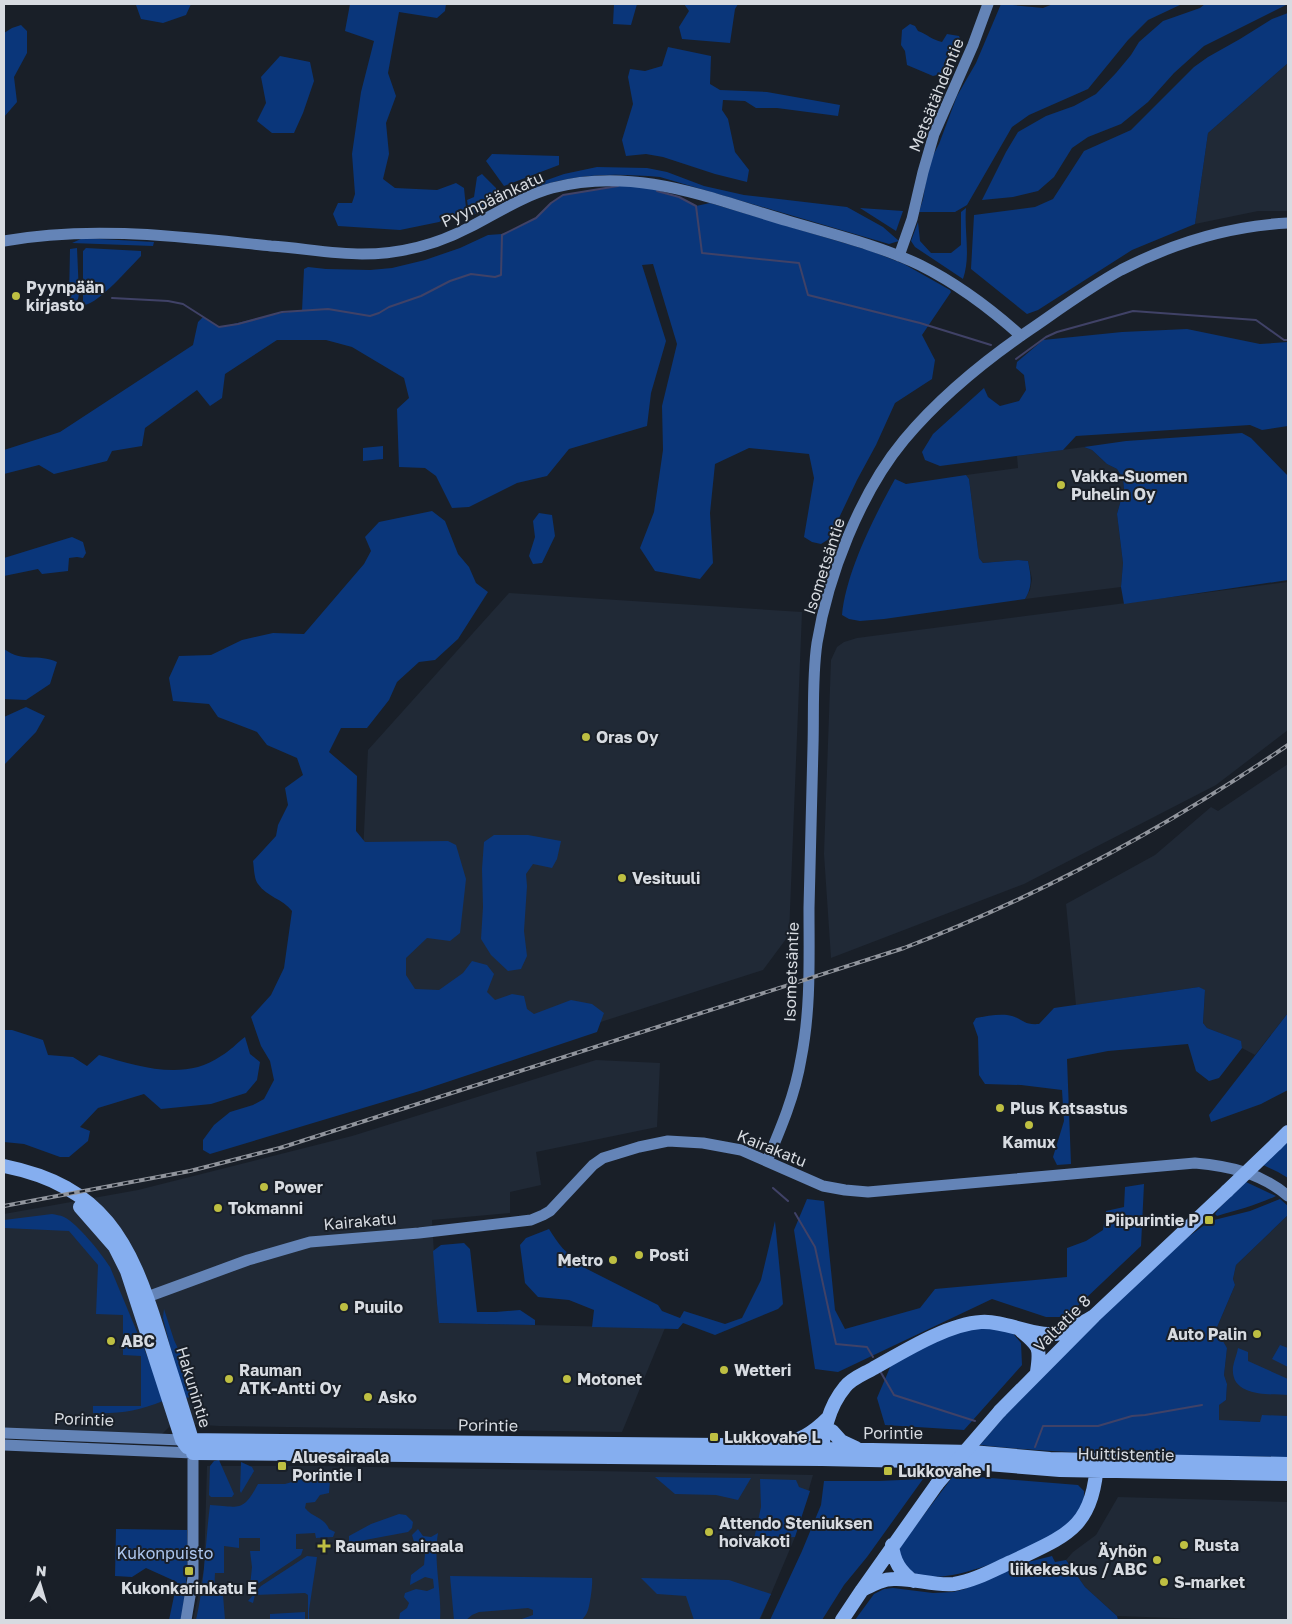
<svg xmlns="http://www.w3.org/2000/svg" width="1292" height="1624" font-family="'Golos Text',sans-serif">
<style>
.built{fill:#202936}
.green{fill:#0a367a}
.lines{fill:none;stroke-linecap:round;stroke-linejoin:round}
.stream{stroke:#404267;stroke-width:2}
.secondary{stroke:#6484b7;stroke-width:11}
.trunk{stroke:#85aeef;stroke-width:14}
.rail-casing{stroke:#91959d;stroke-width:4}
.rail{stroke:#191f28;stroke-width:2;stroke-dasharray:5.5;stroke-linecap:butt}
.trunk-bridge{stroke:#85aeef;stroke-width:14}
.poi-dot{fill:#bebf42;stroke:#191f28;stroke-width:2}
.labels{text-anchor:middle;stroke-width:4;stroke-linejoin:round;paint-order:stroke}
.street-label{font-size:16px;fill:#d7dbe1;stroke:#191f28}
.poi-label{font-size:16px;font-weight:bold;fill:#d7dbe1;stroke:#191f28;text-anchor:start}
.park-label{font-size:16px;fill:#aec7ef;stroke:#191f28}
</style>
<rect width="100%" height="100%" fill="#191f28"/>
<!-- built -->
<path class="built" d="M1288,63V211H1258L1195,224L1208,133Z
M1084,447L1092,450L1107,464L1117,469L1123,477L1124,489L1117,514L1123,563L1121,587L1025,599L1030,590L1032,579L1028,561L1018,560L983,563L979,558L969,479L966,475L1018,468L1017,456Z
M1288,582V730L1216,785L1024,884L831,958L824,854L831,660L837,647L844,642L857,638Z
M509,593L802,612L789,935L763,970L535,1043L351,1100L368,750Z
M1288,764V1013L1255,1055L1242,1048L1240,1041L1207,1028L1203,1023L1205,991L1199,987L1076,1005L1066,904L1155,855L1211,807L1218,811Z
M596,1060L660,1063L657,1127L536,1152L541,1185L510,1192V1213L432,1220L437,1304L440,1323L665,1328L622,1432L219,1426L173,1423L161,1435L4,1429V1214L138,1190L352,1136Z
M1288,1215V1420H1261V1422L1219,1420V1406L1218,1405L1226,1400L1227,1384L1224,1375L1227,1348L1216,1336L1215,1332L1235,1285L1233,1279L1236,1265Z
M207,1466H320L813,1475L795,1537L760,1620H193L204,1569Z
M1118,1497L1288,1502V1620H1230L1117,1616L1085,1587L1066,1560L1073,1552L1096,1535Z"/>
<!-- green -->
<path class="green" d="M137,4H191L186,15L163,23L141,19L136,5Z
M350,4H446L445,11L437,18L399,12L388,73L396,96L386,123L389,154L383,179L395,188L437,190L456,183L464,188L466,208L439,222L400,230L338,226L333,214L338,203H352L355,194L352,154L361,92L374,41L345,31Z
M614,4H637L631,25L613,24Z
M684,4H738L735,9L730,43L682,39L679,27L689,11Z
M1001,4L1043,8L1053,4H1182L1148,20L1128,40L1088,89L1029,115L1012,127L967,205L955,212H919L923,199L929,163L939,144L957,96L976,63Z
M1205,4H1288L1204,46L1174,73L1148,102L1121,124L1088,137L1072,148L1054,177L1038,191L1013,197L982,200L1006,152L1018,132L1046,116L1074,106L1096,94L1116,73L1131,55L1139,42L1163,21L1200,8Z
M1288,13V63L1208,133L1195,224L1132,250L1038,310L1027,314L971,269L974,215L1035,207L1053,199L1084,151L1131,130L1194,67L1208,57L1240,39L1272,19Z
M910,24L915,26L918,31C927,34 932,40 942,42L947,34L959,36L961,42L944,73L933,76L907,65L905,51L901,45L902,30Z
M21,25L27,31V53L14,77L17,102L4,117V33L12,28Z
M668,47L711,56L710,84L720,90L767,92L840,105L838,116L777,108H756L745,101L723,100L722,110L728,119L735,152L749,170L747,182L715,174L663,157L646,154L626,156L622,140L633,104L628,77L630,69L645,71L662,66Z
M280,56L310,62L314,81L303,113L294,133H272L257,121L266,103L261,77Z
M492,154L559,156V165L504,186L486,161Z
M597,167L647,168L667,172L704,186L744,195L847,207L883,227L899,241L889,244L660,177C614,173 580,173 536,187L533,185L564,174Z
M482,174L496,188V191C489,196 487,199 488,207L473,215L469,214L467,200L474,197L477,177Z
M619,186H644L679,197L696,206L710,203L871,251L904,264L950,290L951,292L922,335L935,360L932,379L895,403L876,445L857,480L829,539L821,544L812,542L804,537L814,478L809,454L749,448L715,464L710,513L713,563L700,579L655,571L640,548L654,512L663,450L662,406L677,344L653,264L642,265L666,341L651,393L647,426L569,449L547,476L517,483L469,507L452,508L436,476L425,468L399,467L397,409L409,398L404,378L352,347L326,340H277L225,374L222,398L210,406L197,390L145,428L142,446L112,451L107,461L54,474L39,465L4,474V450L60,432L193,345L198,322L203,317L219,327C247,322 273,312 302,311L304,269L308,267L326,269L370,270L392,268L425,260L460,248L488,235L502,234L521,226L536,218L551,203L563,195Z
M860,208L903,211L896,231Z
M966,208C964,232 971,256 963,279L915,247L911,241L918,222L920,241L931,253H951L961,245V212Z
M83,238L154,242L153,246L72,243Z
M77,248L79,294L78,299L75,302L69,299L70,249Z
M86,248L141,251V256C129,268 100,302 85,305L83,302V251Z
M1187,329L1260,344L1288,342V426L1262,430L1250,425L1076,436L1063,450L940,466L925,460L922,452L933,434L984,388L988,397L1000,406L1019,401L1026,390L1024,375L1016,368L1017,362L1043,340L1122,332Z
M1242,433L1251,438L1288,476V580L1124,604L1121,587L1123,563L1117,514L1124,489L1123,478L1117,469L1107,464L1092,450L1084,447L1126,441Z
M383,446V459L363,461V448Z
M966,475L969,479L979,558L983,563L1018,560L1028,561C1031,576 1033,586 1025,599L884,619L860,621L849,619L842,615C846,572 874,517 895,479L906,484Z
M432,511L445,521L458,554L469,567L476,583L488,592L458,639L435,660L419,662L397,682L389,700L367,728H341L329,752L357,776L356,831L365,842L448,841L456,845L466,879L460,933L450,941L427,938L406,958V975L415,989L439,990L463,973L472,961L487,965L494,974L487,992L495,1000L512,994L524,996L527,1009L534,1014L571,1000L592,1004L604,1013L597,1032L423,1090L210,1154L203,1150V1140L214,1125L230,1112L253,1105L264,1099L274,1080L270,1061L261,1046L251,1017L271,995L284,968L292,911C283,899 267,897 258,884C254,879 254,867 253,861L276,836L278,825L288,805L285,788L303,775L297,758L267,745L257,732L218,717L209,704L173,701L169,678L179,656L211,655L242,640L273,633L304,634L364,564L371,551L365,537L379,522Z
M539,513L552,515L555,536L542,563L533,564L529,556L535,537L533,521Z
M72,537L83,542L86,553L83,558L77,557L69,558L68,571L42,574L38,569L4,576V558Z
M4,649C23,663 38,653 57,662L50,684L26,700L4,699Z
M26,707L45,716L36,732L4,765V717Z
M494,835H528L561,841L557,859L552,868L533,864L526,874L527,886L524,931L527,956L521,969L508,971L491,955L481,939L483,907L482,869L484,842Z
M1199,987L1205,990L1203,1023L1207,1028L1241,1041L1242,1048L1219,1078L1209,1081L1196,1071L1188,1044L1108,1051L1067,1059L1071,1164L1057,1165L1053,1157L1064,1121L1062,1090L1021,1085L985,1084L979,1075L978,1037L973,1023L976,1018C987,1016 1002,1013 1012,1016C1025,1020 1023,1025 1039,1024L1054,1008Z
M1288,1013V1090L1261,1104L1211,1122L1209,1115Z
M4,1030H12L43,1040L48,1055L73,1057L87,1066L99,1055C138,1066 184,1082 221,1056C230,1051 237,1043 245,1037L250,1054L260,1062L257,1080L246,1093L211,1104L161,1109L144,1094L98,1108L80,1127L90,1131L88,1141L69,1157H60L24,1144L4,1142Z
M1288,1139V1178L1278,1172L1261,1164Z
M1246,1182L1276,1196C1257,1205 1238,1210 1217,1216L1215,1214L1220,1207Z
M1144,1184L1141,1246L1066,1317H1046L992,1299L838,1372L815,1369L794,1230L807,1199L824,1201L835,1310L845,1329L920,1308L935,1289L1067,1277V1248L1086,1241L1103,1230L1106,1211L1124,1207L1125,1187Z
M1280,1199L1288,1206V1215L1236,1265L1233,1279L1235,1285L1215,1332L1216,1336L1221,1338L1227,1348L1224,1375L1227,1384L1226,1400L1219,1405V1420L1260,1422L1262,1415L1288,1416V1457C1185,1455 1082,1456 980,1445L1007,1413L1116,1301L1188,1237L1210,1221L1250,1211Z
M52,1214C56,1215 60,1215 64,1217C78,1224 101,1253 110,1267L157,1380L163,1401C139,1411 118,1414 93,1413V1406H141V1356L123,1355V1315L96,1314L98,1265L69,1231L4,1228V1220Z
M775,1221L783,1304L778,1309L715,1335L683,1323L678,1329L592,1327L594,1310L569,1300L538,1297L525,1283L520,1245L526,1238L549,1229C558,1243 566,1256 582,1261L585,1268L658,1305L662,1311L680,1318L684,1311L725,1324L742,1318L761,1280Z
M464,1243L470,1249L477,1312H496L520,1310L535,1320V1325L439,1323L437,1304L433,1251L441,1245Z
M164,1309L174,1340L192,1379L190,1381L192,1389V1397L183,1398L163,1318Z
M983,1326L1010,1330L1021,1343L1022,1365L964,1430L885,1425L877,1398L891,1365L907,1355L966,1328Z
M1280,1345L1288,1348V1367L1272,1359Z
M1238,1348L1248,1352V1361L1288,1379V1395C1269,1394 1230,1397 1233,1367C1234,1361 1237,1354 1238,1348Z
M219,1460L234,1494L232,1497H211L209,1495L210,1466L214,1461Z
M241,1462L252,1467L254,1471L241,1493L240,1491Z
M954,1475L1078,1485L1084,1491C1084,1497 1084,1504 1080,1509C1076,1516 1068,1524 1062,1529C1034,1548 949,1588 916,1574C908,1571 903,1561 898,1554L901,1545Z
M325,1476L330,1481L329,1493L320,1495L315,1502L306,1503L305,1508C313,1518 324,1517 329,1529L335,1532L333,1537L316,1538L315,1533L296,1534V1549H303L301,1555L253,1587L250,1586L252,1567L250,1551H260V1538H239V1548L224,1546V1573H215L214,1594L223,1595L225,1620H196C205,1582 205,1544 210,1505C240,1507 243,1512 258,1484H285L306,1478Z
M655,1477L751,1478L738,1500L716,1495L675,1494Z
M760,1479L796,1480L799,1487L810,1491L795,1537L754,1539L761,1507Z
M923,1479L867,1557L844,1585L822,1620H770L802,1551L821,1505L824,1481H879Z
M399,1514L406,1515L413,1522L412,1528L408,1532L349,1543V1536L371,1524Z
M116,1529L187,1530C189,1561 186,1590 181,1620H169L177,1582L146,1568L132,1577L115,1576Z
M418,1529L423,1536L431,1537L438,1533C433,1562 442,1591 440,1620H399L400,1613L407,1608L409,1603L404,1597L405,1593L416,1589L427,1591L434,1588L433,1579L425,1577L410,1585L411,1575L424,1565L425,1554L415,1545L412,1535Z
M307,1556L317,1557L309,1610V1620H308V1595L305,1593L255,1595L253,1603L248,1601L261,1586Z
M1052,1556L1055,1562L1066,1560L1085,1587L1117,1616L1118,1620H855L874,1594L884,1589L893,1588L933,1593L953,1592L965,1589L991,1575L1020,1564Z
M450,1576L592,1578C593,1584 590,1604 588,1610C587,1614 584,1617 582,1620H519L533,1615V1610L528,1608L479,1612L472,1615L466,1620H454Z
M641,1578L729,1580L771,1594L759,1620H694L686,1596L657,1594Z
M305,1612V1620H270V1614Z"/>
<g class="lines">
<!-- stream -->
<path class="stream" d="M657,191L679,197L696,206L702,253L799,263L808,295L920,323L991,345
M112,298L168,301L183,304L219,327L238,324L282,312L328,309L370,316L379,313L389,307L421,296L450,281L471,274L495,277L501,275L502,235L536,218L551,203L563,195L618,186
M1016,359L1046,337L1057,332L1133,311L1256,320L1284,340H1288
M773,1188L788,1201
M795,1213L815,1247L836,1344L867,1347L873,1357
M880,1371L894,1395L975,1421
M1035,1447L1043,1426H1098L1132,1416L1145,1415L1202,1405"/>
<!-- secondary -->
<path class="secondary" d="M4,241C92,225 182,237 271,246C301,248 332,254 362,254C400,254 436,245 470,227C497,213 523,196 552,188C635,166 709,198 788,221C832,234 878,245 920,265C956,283 991,309 1021,336
M899,256L912,219L923,172L934,134L973,45L988,4
M767,1161C781,1128 795,1095 801,1059C811,1009 809,959 809,908C810,854 812,800 813,746C814,712 812,677 817,643C828,576 860,493 904,440C940,397 984,361 1031,329C1060,309 1090,287 1121,270C1173,243 1230,226 1288,223
M139,1300L248,1260L310,1242L419,1233L531,1220L543,1215L550,1211L593,1165L603,1158L639,1147L668,1141L703,1143L741,1150L823,1186L845,1190L868,1192L1195,1163C1229,1166 1261,1173 1288,1196
M4,1433L182,1440
M4,1445L193,1453V1578L186,1620"/>
<!-- trunk -->
<path class="trunk" d="M1276,1144L1288,1132
M4,1166C103,1186 130,1241 158,1331C169,1367 181,1403 192,1440V1447
M80,1207L115,1247L127,1271L182,1440L187,1447
M1019,1329C1039,1346 1041,1346 1037,1372
M1000,1411L1094,1316L1227,1191
M832,1431L841,1441L856,1448
M182,1440L721,1445L787,1450L822,1449L972,1452L1050,1459L1288,1464
M777,1444C799,1442 813,1433 828,1418
M193,1453L822,1459L963,1462L1060,1470L1288,1474
M822,1458C822,1434 829,1406 845,1387C852,1378 864,1374 874,1368C903,1352 947,1324 981,1322C1008,1320 1042,1342 1067,1331C1076,1327 1085,1321 1094,1316
M892,1545C894,1562 900,1571 913,1581
M862,1590C872,1585 882,1579 894,1579C914,1578 934,1586 954,1584C974,1581 993,1570 1011,1562C1065,1536 1094,1529 1097,1461
M842,1620L862,1590L937,1484"/>
<!-- rail casing -->
<g class="rail-casing">
<path id="rail" d="M4,1206L190,1171L280,1148L904,948C1042,895 1166,828 1288,745"/>
</g>
<!-- rail -->
<use href="#rail" class="rail"/>
<!-- trunk-bridge -->
<path class="trunk-bridge" d="M1227,1191L1276,1144
M937,1484L1000,1411"/>
</g>
<!-- markers -->
<g class="poi-dot">
<circle cx="16" cy="296" r="5"/>
<circle cx="1061" cy="485" r="5"/>
<circle cx="586" cy="737" r="5"/>
<circle cx="622" cy="878" r="5"/>
<circle cx="1000" cy="1108" r="5"/>
<circle cx="1029" cy="1125" r="5"/>
<circle cx="264" cy="1187" r="5"/>
<circle cx="218" cy="1208" r="5"/>
<rect x="1204" y="1215" width="10" height="10" rx="2.5"/>
<circle cx="639" cy="1255" r="5"/>
<circle cx="613" cy="1260" r="5"/>
<circle cx="344" cy="1307" r="5"/>
<circle cx="1257" cy="1334" r="5"/>
<circle cx="111" cy="1341" r="5"/>
<circle cx="724" cy="1370" r="5"/>
<circle cx="229" cy="1379" r="5"/>
<circle cx="567" cy="1379" r="5"/>
<circle cx="368" cy="1397" r="5"/>
<rect x="709" y="1432" width="10" height="10" rx="2.5"/>
<rect x="277" y="1461" width="10" height="10" rx="2.5"/>
<rect x="883" y="1466" width="10" height="10" rx="2.5"/>
<circle cx="709" cy="1532" r="5"/>
<circle cx="1184" cy="1545" r="5"/>
<path d="M321.5 1538.5h5v5h5v5h-5v5h-5v-5h-5v-5h5z"/>
<circle cx="1157" cy="1560" r="5"/>
<rect x="184" y="1566" width="10" height="10" rx="2.5"/>
<circle cx="1164" cy="1582" r="5"/>
</g>
<g class="labels">
<!-- street labels -->
<g class="street-label">
<text transform="translate(936 95) rotate(-68)" y="6">Metsätähdentie</text>
<text transform="translate(492 199) rotate(-25)" y="6">Pyynpäänkatu</text>
<text transform="translate(824 566) rotate(-72)" y="6">Isometsäntie</text>
<text transform="translate(791 972) rotate(-88)" y="6">Isometsäntie</text>
<text transform="translate(772 1148) rotate(22)" y="6">Kairakatu</text>
<text transform="translate(360 1221) rotate(-5)" y="6">Kairakatu</text>
<text transform="translate(1062 1323) rotate(-45)" y="6">Valtatie 8</text>
<text transform="translate(194 1387) rotate(73)" y="6">Hakunintie</text>
<text transform="translate(84 1419) rotate(2)" y="6">Porintie</text>
<text transform="translate(488 1425) rotate(1)" y="6">Porintie</text>
<text x="893" y="1439">Porintie</text>
<text transform="translate(1126 1454) rotate(1)" y="6">Huittistentie</text>
</g>
<!-- poi labels -->
<g class="poi-label">
<text x="26" y="293">Pyynpään<tspan x="26" dy="18">kirjasto</tspan></text>
<text x="1071" y="482">Vakka-Suomen<tspan x="1071" dy="18">Puhelin Oy</tspan></text>
<text x="596" y="743">Oras Oy</text>
<text x="632" y="884">Vesituuli</text>
<text x="1010" y="1114">Plus Katsastus</text>
<text x="1029" y="1148" text-anchor="middle">Kamux</text>
<text x="274" y="1193">Power</text>
<text x="228" y="1214">Tokmanni</text>
<text x="1199" y="1226" text-anchor="end">Piipurintie P</text>
<text x="649" y="1261">Posti</text>
<text x="603" y="1266" text-anchor="end">Metro</text>
<text x="354" y="1313">Puuilo</text>
<text x="1247" y="1340" text-anchor="end">Auto Palin</text>
<text x="121" y="1347">ABC</text>
<text x="239" y="1376">Rauman<tspan x="239" dy="18">ATK-Antti Oy</tspan></text>
<text x="734" y="1376">Wetteri</text>
<text x="577" y="1385">Motonet</text>
<text x="378" y="1403">Asko</text>
<text x="724" y="1443">Lukkovahe L</text>
<text x="292" y="1463">Aluesairaala<tspan x="292" dy="18">Porintie I</tspan></text>
<text x="898" y="1477">Lukkovahe I</text>
<text x="719" y="1529">Attendo Steniuksen<tspan x="719" dy="18">hoivakoti</tspan></text>
<text x="1194" y="1551">Rusta</text>
<text x="335" y="1552">Rauman sairaala</text>
<text x="1147" y="1557" text-anchor="end">Äyhön<tspan x="1147" dy="18">liikekeskus / ABC</tspan></text>
<text x="1174" y="1588">S-market</text>
<text x="189" y="1594" text-anchor="middle">Kukonkarinkatu E</text>
</g>
<!-- park labels -->
<g class="park-label">
<text x="165" y="1559">Kukonpuisto</text>
</g>
</g>
<!-- border -->
<rect width="1292" height="1624" fill="none" stroke="#d7dbe1" stroke-width="10"/>
<!-- north arrow -->
<g transform="translate(40 1584) rotate(5)" stroke="#191f28" stroke-width="4" paint-order="stroke">
<path d="M0-4L9 19L0 12L-9 19Z" fill="#d7dbe1"/>
<text y="-8" font-size="14" font-weight="bold" text-anchor="middle" fill="#d7dbe1">N</text>
</g>
</svg>
